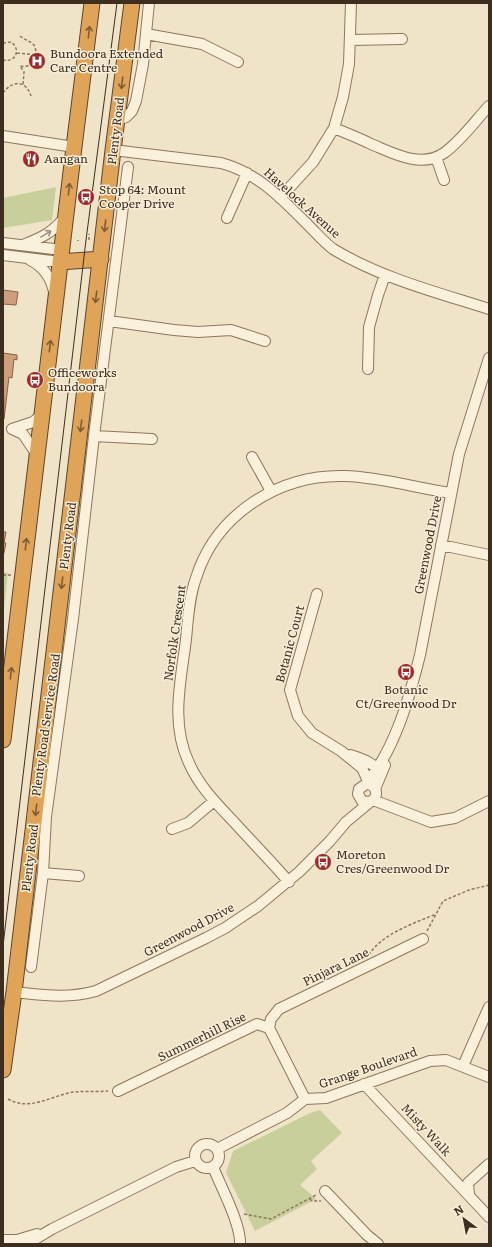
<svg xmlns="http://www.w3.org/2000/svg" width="492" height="1247" font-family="Literata,serif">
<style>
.green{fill:#c9cf9b}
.building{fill:#cf9f7d;stroke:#8d5f41}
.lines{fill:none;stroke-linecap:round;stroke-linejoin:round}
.minor-casing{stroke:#8d765c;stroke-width:12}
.highway-casing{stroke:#5b4430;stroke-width:17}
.path{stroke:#8d765c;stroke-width:1.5;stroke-dasharray:3 2;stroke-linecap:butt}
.minor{stroke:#faf1dc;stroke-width:10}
.highway{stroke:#e0a458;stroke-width:15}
.tram{stroke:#3d2e20;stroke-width:1}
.oneway{stroke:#7e5d36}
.oneway2{stroke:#9c907e}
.labels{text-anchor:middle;stroke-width:3;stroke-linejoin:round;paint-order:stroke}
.poi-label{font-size:12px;fill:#3d2e20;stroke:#f7eed8;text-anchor:start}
.street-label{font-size:12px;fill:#3d2e20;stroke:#f7eed8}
</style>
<rect width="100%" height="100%" fill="#f0e4c8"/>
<!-- green -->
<path class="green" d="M56,187L52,220L3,228V198Z
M3,572L8,573L3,619Z
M320,1110L342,1133L311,1161L317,1169L300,1185C305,1190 311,1193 316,1199L255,1231L226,1173L233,1151L310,1113Z"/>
<!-- building -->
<path class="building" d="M3,290L18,292L16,305L3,304Z
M3,353L17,355V360L14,359L12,378L9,377L4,419Z
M3,532H6L4,543H6L3,557Z"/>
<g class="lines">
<!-- minor casing -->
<g class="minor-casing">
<path id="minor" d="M146,34L202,44L238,62
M350,40L402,39
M118,120L126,117L132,111L136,101L143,64L149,3
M334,128C346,133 359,138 371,144C393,153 421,169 444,153C460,142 476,120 489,106
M3,136L74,147
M113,150L221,163C259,173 284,201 311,228C318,235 325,243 333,249C381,278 436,292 489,309
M436,157L444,180
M280,198L313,162L334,128L343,97L349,64L351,3
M227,218L247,173
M3,243L62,250
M23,245C43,237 52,233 66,216
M3,255L60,262
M30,260C44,267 51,277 54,292
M109,321L174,330L198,332L231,330L265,341
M368,369L369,327L378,295L385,275
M94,436L152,439
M37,455L23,434L12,429L33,422L42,415
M252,457L271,491
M441,545L489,555
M317,594L290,690L298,716L312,733L341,751L362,768L368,781
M350,755C362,759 373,762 381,773
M366,784C395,749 409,699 420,655L459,454L489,358
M375,789L385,765
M373,800L431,822L455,818L489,801
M172,829L188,823L214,801
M43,873L79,876
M289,882C271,861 252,842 234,822C217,804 199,786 189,763C170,723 181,681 186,639C188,619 189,597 196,578C216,514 279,474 345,476C381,477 416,488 451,493
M31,967L43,873L46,817L73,619L94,436L128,167
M14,992C43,995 67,999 96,991L206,938L225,928L258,906L299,872L330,841L346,822L375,798C378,790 374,784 366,784L359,789L358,794L362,801L368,802
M269,1028L271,1019L279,1009L423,939
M463,1066L489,1007
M364,1084L489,1217
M118,1091L257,1024L269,1028L305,1099
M195 1156a12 12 0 1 1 24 0a12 12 0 1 1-24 0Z
M217,1149L287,1113L305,1099L326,1098L430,1061L446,1060L489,1077
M213,1167C221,1187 241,1224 240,1244
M325,1191L367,1235L378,1244
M469,1194L468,1183L489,1164
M3,1240H17L37,1234
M27,1244L52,1229L176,1167L195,1161"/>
</g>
<!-- highway casing -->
<g class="highway-casing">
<path id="highway" d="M60,262L101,259
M3,740L74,147L92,3
M3,1070L14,992L113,150L132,3"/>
</g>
<!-- path -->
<path class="path" d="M20,36C25,40 30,41 34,45C38,52 35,64 27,66C24,67 22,66 20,66L24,72L23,85
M3,43L11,42C22,50 15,63 3,60
M17,53L39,55
M3,93C12,80 26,80 31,96
M89,240V234
M78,241V240
M3,575H11
M427,931L443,901L469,890L489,885
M369,955C381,934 415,923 436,914
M8,1099C30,1112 52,1095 74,1092C85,1091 97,1092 108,1091
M310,1199L312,1201H321
M244,1214L271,1219L316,1195"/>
<!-- minor -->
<use href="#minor" class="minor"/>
<!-- highway -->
<use href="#highway" class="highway"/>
<!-- tram -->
<path class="tram" d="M3,946L86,240L117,3"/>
</g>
<!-- one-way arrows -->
<defs><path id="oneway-shaft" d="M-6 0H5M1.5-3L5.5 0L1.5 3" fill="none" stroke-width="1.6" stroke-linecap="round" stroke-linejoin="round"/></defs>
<g class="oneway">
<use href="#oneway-shaft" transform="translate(89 32) rotate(-83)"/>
<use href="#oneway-shaft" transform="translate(122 83) rotate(97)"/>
<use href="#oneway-shaft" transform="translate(69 189) rotate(-84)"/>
<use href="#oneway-shaft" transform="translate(105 226) rotate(97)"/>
<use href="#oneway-shaft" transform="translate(96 297) rotate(97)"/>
<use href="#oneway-shaft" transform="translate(50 346) rotate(-83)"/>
<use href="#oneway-shaft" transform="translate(81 426) rotate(97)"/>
<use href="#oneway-shaft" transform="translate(26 544) rotate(-83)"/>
<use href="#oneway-shaft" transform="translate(62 583) rotate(97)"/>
<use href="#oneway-shaft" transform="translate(11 673) rotate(-83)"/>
<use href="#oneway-shaft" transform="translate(36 810) rotate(97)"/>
</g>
<use class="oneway2" href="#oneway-shaft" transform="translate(46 234) rotate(-31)"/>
<!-- icons -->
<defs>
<g id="hospital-disc" transform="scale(0.9)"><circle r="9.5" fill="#9e2a2b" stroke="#f7eed8"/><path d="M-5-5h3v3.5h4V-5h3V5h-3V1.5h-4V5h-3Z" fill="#fff"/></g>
<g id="restaurant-disc" transform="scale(0.9)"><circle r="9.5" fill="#9e2a2b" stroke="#f7eed8"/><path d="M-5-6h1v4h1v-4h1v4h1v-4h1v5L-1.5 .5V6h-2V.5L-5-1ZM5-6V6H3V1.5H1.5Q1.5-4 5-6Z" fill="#fff"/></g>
<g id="bus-disc" transform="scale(0.9)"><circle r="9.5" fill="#9e2a2b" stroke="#f7eed8"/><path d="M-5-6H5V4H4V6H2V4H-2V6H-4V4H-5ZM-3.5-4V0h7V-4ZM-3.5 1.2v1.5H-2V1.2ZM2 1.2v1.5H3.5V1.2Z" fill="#fff"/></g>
</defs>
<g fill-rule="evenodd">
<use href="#hospital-disc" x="37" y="61"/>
<use href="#restaurant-disc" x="31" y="159"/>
<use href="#bus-disc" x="86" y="197"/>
<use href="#bus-disc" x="35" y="380"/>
<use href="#bus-disc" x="406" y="672"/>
<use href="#bus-disc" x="323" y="862"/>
</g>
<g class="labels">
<!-- poi labels -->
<g class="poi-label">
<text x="50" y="58">Bundoora Extended<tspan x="50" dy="14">Care Centre</tspan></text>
<text x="44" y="163">Aangan</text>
<text x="99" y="194">Stop 64: Mount<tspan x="99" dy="14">Cooper Drive</tspan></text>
<text x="48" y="377">Officeworks<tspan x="48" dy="14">Bundoora</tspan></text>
<text x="406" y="694" text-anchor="middle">Botanic<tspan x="406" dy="14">Ct/Greenwood Dr</tspan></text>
<text x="336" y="859">Moreton<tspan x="336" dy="14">Cres/Greenwood Dr</tspan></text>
</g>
<!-- street labels -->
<g class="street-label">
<text transform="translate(116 131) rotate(-83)" y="4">Plenty Road</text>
<text transform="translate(302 203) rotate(42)" y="4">Havelock Avenue</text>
<text transform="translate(68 536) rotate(-83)" y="4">Plenty Road</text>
<text transform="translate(428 545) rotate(-79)" y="4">Greenwood Drive</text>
<text transform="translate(175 633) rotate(-82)" y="4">Norfolk Crescent</text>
<text transform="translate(290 644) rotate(-75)" y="4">Botanic Court</text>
<text transform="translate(46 725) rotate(-82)" y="4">Plenty Road Service Road</text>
<text transform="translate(30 858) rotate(-83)" y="4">Plenty Road</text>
<text transform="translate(189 930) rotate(-28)" y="4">Greenwood Drive</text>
<text transform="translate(336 967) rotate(-26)" y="4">Pinjara Lane</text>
<text transform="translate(202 1037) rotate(-26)" y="4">Summerhill Rise</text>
<text transform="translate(368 1068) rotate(-19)" y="4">Grange Boulevard</text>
<text transform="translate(426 1130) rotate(47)" y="4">Misty Walk</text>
</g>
</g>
<!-- border -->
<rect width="492" height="1247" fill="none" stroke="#3d2e20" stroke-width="8"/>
<!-- north arrow -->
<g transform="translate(464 1219) rotate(328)" stroke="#f7eed8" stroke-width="3" paint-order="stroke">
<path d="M0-3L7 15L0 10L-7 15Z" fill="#3d2e20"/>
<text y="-6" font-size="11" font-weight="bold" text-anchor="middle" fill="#3d2e20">N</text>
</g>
</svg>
